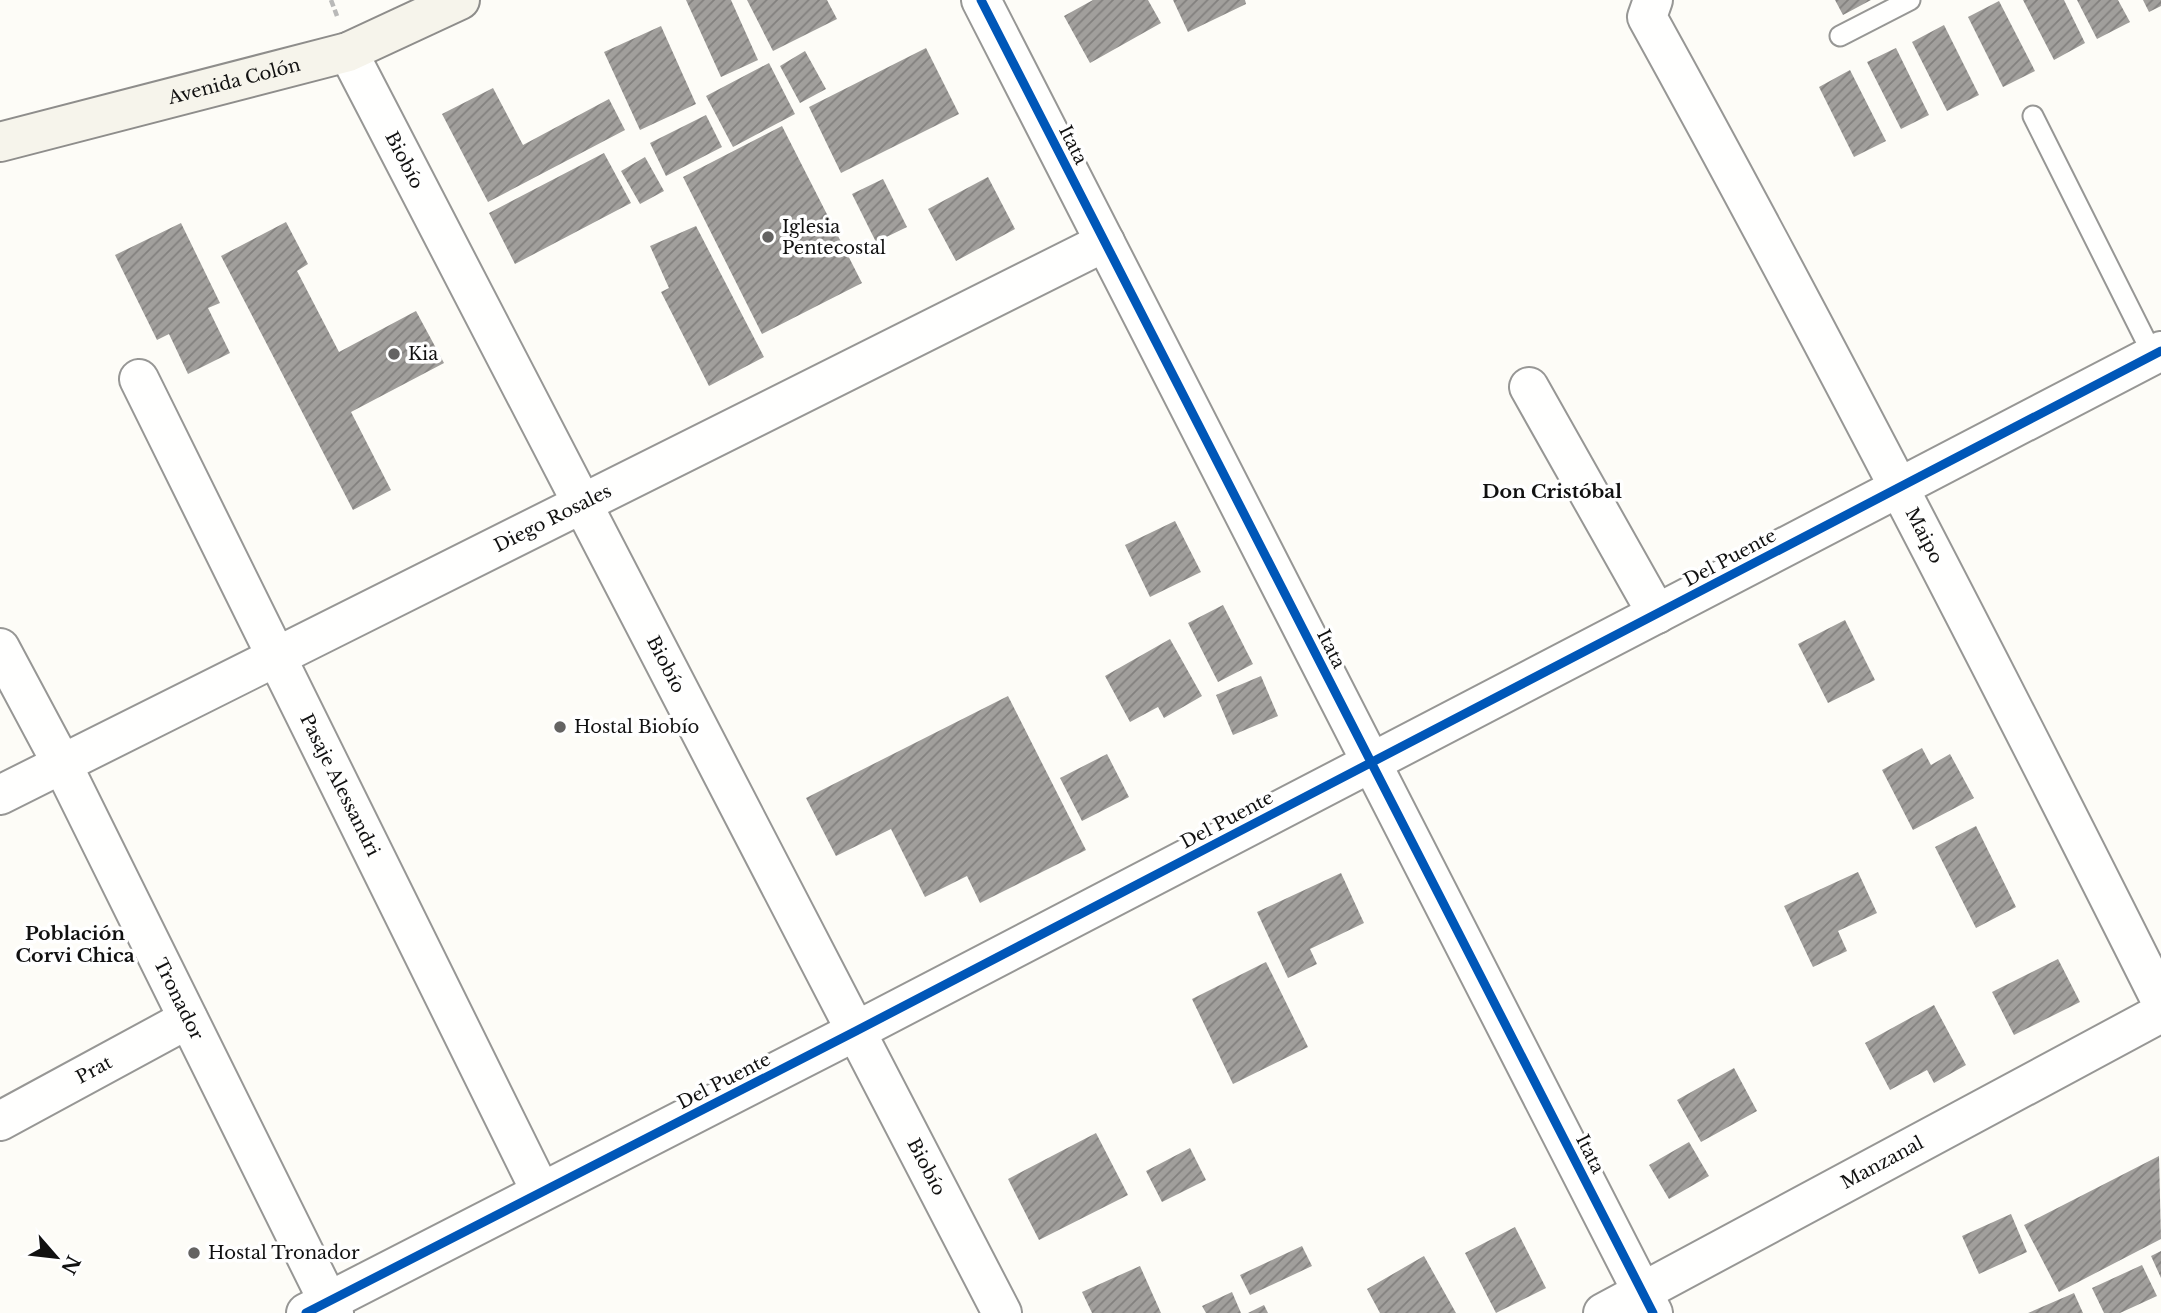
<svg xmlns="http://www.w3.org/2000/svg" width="2161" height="1313" font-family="'Libre Baskerville',serif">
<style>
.building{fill:url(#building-hatch)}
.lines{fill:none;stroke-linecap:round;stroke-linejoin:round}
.service-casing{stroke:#979795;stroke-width:23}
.minor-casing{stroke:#979795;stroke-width:42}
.secondary-casing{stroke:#8e8d8b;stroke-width:42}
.path{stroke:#b9b9b8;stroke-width:4.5;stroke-dasharray:7 3.5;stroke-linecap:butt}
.service{stroke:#fffffe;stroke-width:19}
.minor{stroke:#fffffe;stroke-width:38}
.secondary{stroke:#f6f4eb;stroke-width:38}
.cycleway-casing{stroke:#fff;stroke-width:13}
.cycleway{stroke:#0057b8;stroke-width:9}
.poi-dot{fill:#646362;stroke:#fff;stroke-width:2.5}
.labels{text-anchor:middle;stroke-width:7;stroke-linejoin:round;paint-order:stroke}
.street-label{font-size:18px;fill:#111;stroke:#fff}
.poi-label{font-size:18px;fill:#111;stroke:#fff;text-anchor:start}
.neighbourhood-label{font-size:19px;font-weight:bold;fill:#111;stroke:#fff}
</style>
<defs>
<pattern id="building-hatch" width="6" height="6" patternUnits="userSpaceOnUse" patternTransform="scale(1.75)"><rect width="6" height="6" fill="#a19f9c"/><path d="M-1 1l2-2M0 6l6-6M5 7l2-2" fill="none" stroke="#82807e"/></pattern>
</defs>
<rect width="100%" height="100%" fill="#fdfcf7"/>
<!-- building -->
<path class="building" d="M686,0H731L758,60L721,77Z
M747,0H827L837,19L773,51Z
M1093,0H1148L1161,23L1090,63L1064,16Z
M1173,0H1245L1246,4L1188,32Z
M1835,0H1871L1843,15Z
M2023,0H2064L2085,43L2054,60Z
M2077,0H2118L2130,22L2097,39Z
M2143,0H2161V6L2149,12Z
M1999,1L2035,71L2003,87L1968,17Z
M1944,25L1979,95L1947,111L1912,42Z
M661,26L696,104L640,130L604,52Z
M926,48L959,114L841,173L809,107Z
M1896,48L1929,115L1901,129L1867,62Z
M805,51L826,89L800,103L780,66Z
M769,63L795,114L733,147L706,96Z
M1850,70L1886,141L1854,157L1819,87Z
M493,88L523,145L609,99L625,130L488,202L442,114Z
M706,115L722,147L666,176L650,143Z
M782,126L862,283L762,334L683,177Z
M604,153L631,203L515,264L489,213Z
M645,157L664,191L640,204L621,171Z
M988,177L1015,229L956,261L928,209Z
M883,179L907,227L876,242L852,194Z
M286,222L308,264L297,271L339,352L416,311L444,363L351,412L391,490L353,510L221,256Z
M181,223L220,303L208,308L230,353L188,374L169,334L157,340L115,255Z
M696,226L764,357L709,386L661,292L669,288L650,246Z
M1175,521L1201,572L1150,597L1125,545Z
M1223,605L1253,664L1218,682L1188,623Z
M1845,620L1875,680L1828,703L1798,644Z
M1170,639L1202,696L1164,718L1158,707L1130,722L1105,676Z
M1261,676L1278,716L1233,735L1216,695Z
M1008,696L1086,850L980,903L967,876L925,897L891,829L836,856L806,798Z
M1922,748L1931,765L1950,754L1974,798L1913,830L1882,770Z
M1107,754L1129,797L1082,821L1060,778Z
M1976,826L2016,907L1976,928L1935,847Z
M1858,872L1877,913L1838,931L1847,951L1813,967L1784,906Z
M1341,873L1364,923L1310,949L1317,964L1288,978L1257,912Z
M2058,959L2080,1002L2014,1035L1992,992Z
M1266,962L1308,1047L1233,1084L1192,999Z
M1934,1005L1966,1065L1934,1083L1927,1070L1890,1090L1865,1043Z
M1734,1068L1757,1111L1701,1142L1677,1100Z
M1096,1133L1128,1195L1039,1240L1008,1179Z
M1689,1142L1709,1176L1669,1199L1649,1165Z
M1190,1148L1206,1180L1162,1202L1146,1171Z
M2159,1156L2161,1239L2059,1292L2024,1225Z
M2011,1214L2027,1252L1979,1274L1962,1236Z
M1515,1227L1546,1288L1496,1313L1465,1253Z
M1302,1246L1312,1266L1250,1295L1240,1275Z
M2161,1251V1278L2151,1256Z
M1424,1256L1456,1313H1380L1367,1289Z
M2142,1265L2157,1296L2120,1313H2104L2092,1288Z
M1140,1266L1161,1313H1092L1082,1292Z
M1232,1292L1241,1313H1206L1202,1306Z
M2074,1293L2083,1313H2028Z
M1264,1305L1268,1313H1248Z"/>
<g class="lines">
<!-- service casing -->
<g class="service-casing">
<path id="service" d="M1840,36L1910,0
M2033,116L2153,355"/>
</g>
<!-- minor casing -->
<g class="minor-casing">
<g id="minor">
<path d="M981,0L1653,1313"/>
<path id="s1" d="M1653,0L1647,17C1826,341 1995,670 2161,1001"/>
<path id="s2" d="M348,52L1002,1313"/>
<path id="s3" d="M139,379L541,1192"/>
<path d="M1529,387L1657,614"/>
<path id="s4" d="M0,648L62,764L334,1313"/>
<path id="s5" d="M0,795L1105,242"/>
<path id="s6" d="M0,1121L188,1019"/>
<path d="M306,1313L856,1031L2161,351"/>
<path id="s7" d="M1603,1313L2161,1013"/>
</g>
</g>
<!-- secondary casing -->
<g class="secondary-casing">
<g id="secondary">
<path id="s8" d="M0,142L348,52L460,0"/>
</g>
</g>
<!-- path -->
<path class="path" d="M331,0L337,16"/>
<!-- service -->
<use href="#service" class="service"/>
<!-- minor -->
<use href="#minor" class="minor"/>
<!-- secondary -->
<use href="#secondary" class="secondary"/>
<!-- cycleway casing -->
<g class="cycleway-casing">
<path id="cycleway" d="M981,0L1653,1313
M306,1313L856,1031L2161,351"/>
</g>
<!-- cycleway -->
<use href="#cycleway" class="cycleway"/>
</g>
<!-- markers -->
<g class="poi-dot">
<circle cx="768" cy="237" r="7"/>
<circle cx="394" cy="354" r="7"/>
<circle cx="560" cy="727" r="7"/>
<circle cx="194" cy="1253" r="7"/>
</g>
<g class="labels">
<!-- street labels -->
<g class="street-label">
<text dy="6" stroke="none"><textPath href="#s8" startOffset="242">Avenida Colón</textPath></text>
<text transform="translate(1073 145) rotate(63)" y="6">Itata</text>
<text dy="6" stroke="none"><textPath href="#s2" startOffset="122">Biobío</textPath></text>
<text dy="6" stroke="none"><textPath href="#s5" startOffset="618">Diego Rosales</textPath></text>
<text dy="6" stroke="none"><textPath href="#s1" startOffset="606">Maipo</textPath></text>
<text transform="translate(1730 558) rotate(-28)" y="6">Del Puente</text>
<text transform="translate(1331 649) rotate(63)" y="6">Itata</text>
<text dy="6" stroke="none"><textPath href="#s2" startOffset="690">Biobío</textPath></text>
<text dy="6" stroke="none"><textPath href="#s3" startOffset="453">Pasaje Alessandri</textPath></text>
<text transform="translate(1227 820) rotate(-28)" y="6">Del Puente</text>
<text dy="6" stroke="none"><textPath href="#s4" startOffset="394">Tronador</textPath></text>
<text dy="6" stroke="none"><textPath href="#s6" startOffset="107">Prat</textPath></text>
<text transform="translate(724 1081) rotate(-27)" y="6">Del Puente</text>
<text transform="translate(1590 1154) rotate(63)" y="6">Itata</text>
<text dy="6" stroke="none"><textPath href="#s7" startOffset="317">Manzanal</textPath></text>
<text dy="6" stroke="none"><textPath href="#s2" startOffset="1256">Biobío</textPath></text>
</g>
<!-- poi labels -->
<g class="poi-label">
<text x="782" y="233">Iglesia<tspan x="782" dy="21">Pentecostal</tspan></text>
<text x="408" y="360">Kia</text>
<text x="574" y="733">Hostal Biobío</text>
<text x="208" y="1259">Hostal Tronador</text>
</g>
<!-- neighbourhood labels -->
<g class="neighbourhood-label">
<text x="1552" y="498">Don Cristóbal</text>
<text x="75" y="940">Población<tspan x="75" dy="22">Corvi Chica</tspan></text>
</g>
</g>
<!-- north arrow -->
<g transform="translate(56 1257) rotate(118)" stroke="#ffffff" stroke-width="5" paint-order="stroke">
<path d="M0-5L12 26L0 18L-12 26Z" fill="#111111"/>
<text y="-10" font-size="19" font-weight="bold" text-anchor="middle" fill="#111111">N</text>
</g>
</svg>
